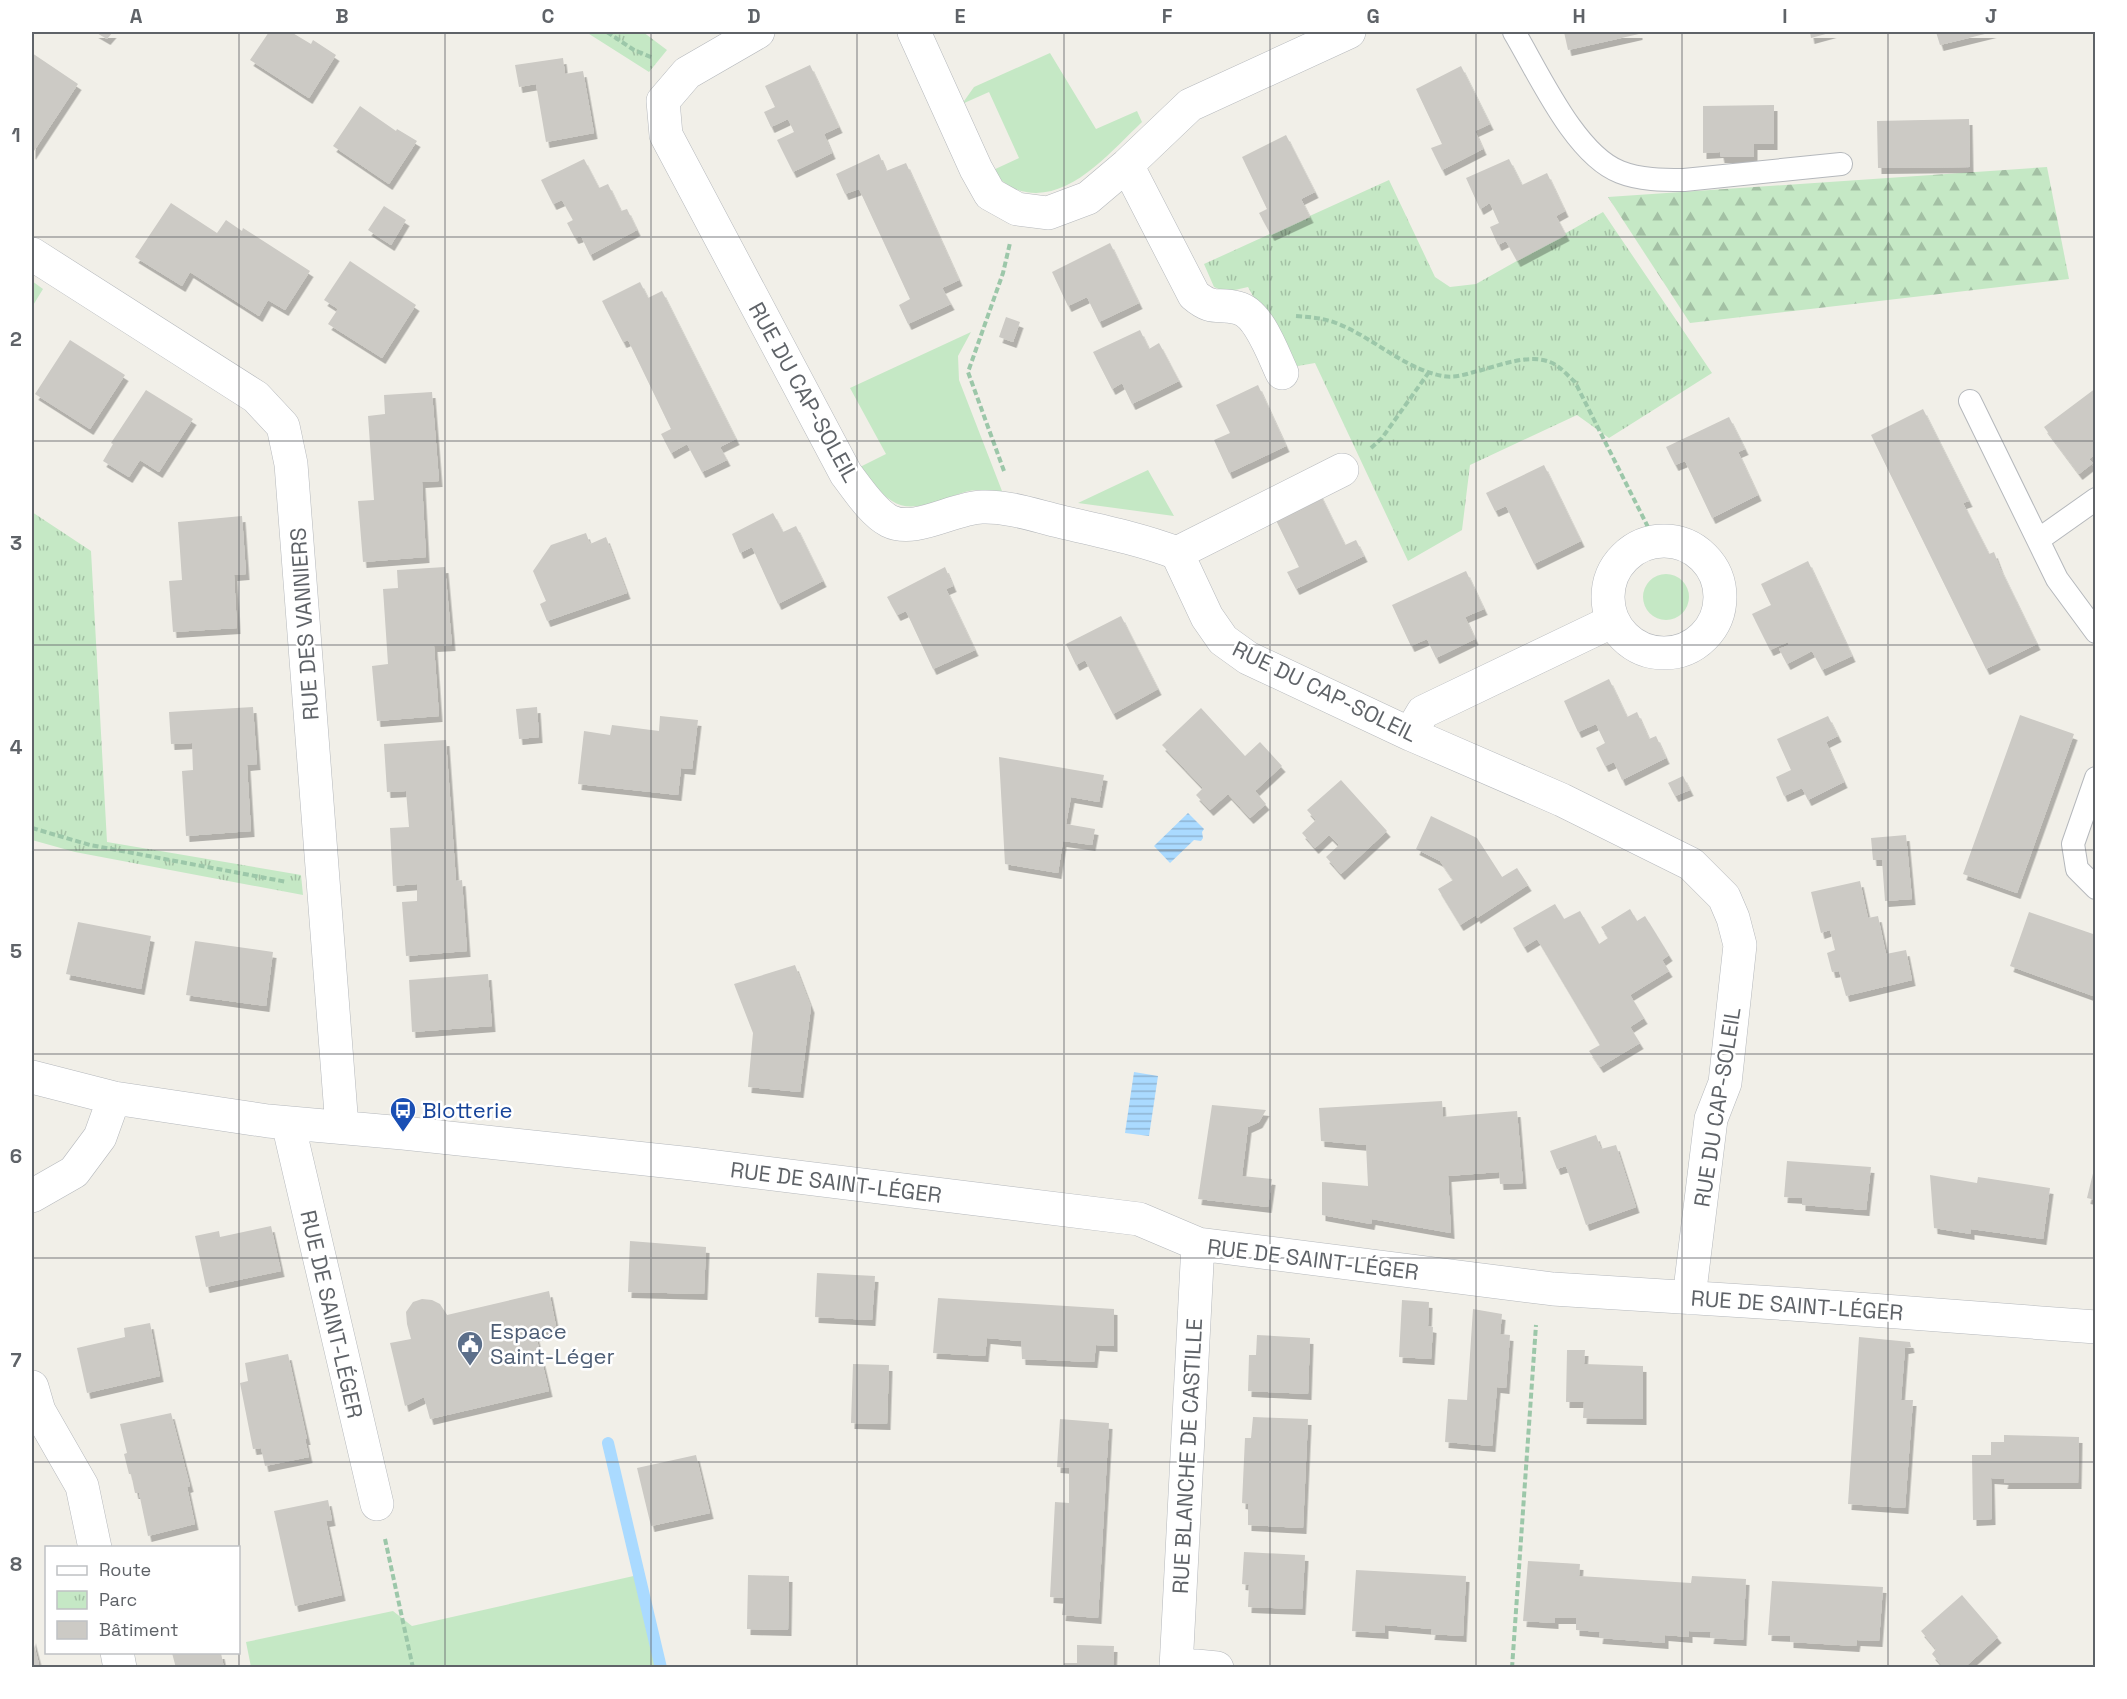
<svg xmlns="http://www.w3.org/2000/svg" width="2127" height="1699" font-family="'Space Grotesk',sans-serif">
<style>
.grass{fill:#c5e8c5}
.forest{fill:url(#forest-firs)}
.park{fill:url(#park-tufts)}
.water{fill:url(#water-rules)}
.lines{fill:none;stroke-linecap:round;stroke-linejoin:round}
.stream{stroke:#aadaff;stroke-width:12}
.building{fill:#cccac5;filter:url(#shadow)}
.lane-casing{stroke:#b5b8bc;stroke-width:24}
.street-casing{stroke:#b5b8bc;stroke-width:34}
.path{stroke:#9cc7a9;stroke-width:4;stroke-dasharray:6 3;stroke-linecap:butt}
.lane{stroke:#fff;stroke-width:22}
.street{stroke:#fff;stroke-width:33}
.grid{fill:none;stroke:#5f6368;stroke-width:1.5;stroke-opacity:0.55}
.labels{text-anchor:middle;stroke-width:5;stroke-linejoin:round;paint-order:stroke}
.street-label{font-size:22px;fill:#5f6368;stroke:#fff}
.transit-label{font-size:22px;fill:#164399;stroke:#fff;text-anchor:start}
.service-label{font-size:22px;fill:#4e5e75;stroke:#fff;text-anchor:start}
.neatline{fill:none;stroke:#5f6368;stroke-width:2}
.grid-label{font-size:20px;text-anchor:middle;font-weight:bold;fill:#5f6368}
</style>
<defs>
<pattern id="forest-firs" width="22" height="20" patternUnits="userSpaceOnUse" patternTransform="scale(1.5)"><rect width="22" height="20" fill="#c5e8c5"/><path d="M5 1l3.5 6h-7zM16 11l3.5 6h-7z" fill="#a3c0a4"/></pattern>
<pattern id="park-tufts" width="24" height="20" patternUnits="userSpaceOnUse" patternTransform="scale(1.5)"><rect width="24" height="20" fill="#c5e8c5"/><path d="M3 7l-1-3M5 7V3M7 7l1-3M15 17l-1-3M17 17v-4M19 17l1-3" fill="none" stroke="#a3c0a4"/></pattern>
<pattern id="water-rules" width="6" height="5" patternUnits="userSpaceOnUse" patternTransform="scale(1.5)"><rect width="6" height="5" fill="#aadaff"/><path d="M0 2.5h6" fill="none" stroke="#8eb4d2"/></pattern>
<filter id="shadow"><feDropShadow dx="3.5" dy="6" stdDeviation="0" flood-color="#0004"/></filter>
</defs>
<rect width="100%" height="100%" fill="#f1efe8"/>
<!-- grass -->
<path class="grass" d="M1050,53L1096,129L1137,111L1142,122C1108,154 1061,213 1009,186C1003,182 997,176 991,171L1019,158L989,92L962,104L974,87Z
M971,332L958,356L959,380L1002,491C992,491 979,489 969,491C947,496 914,516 892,501C879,493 870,479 860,467L886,454L850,388Z
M1148,470L1174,516L1078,503Z
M1643 597a23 23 0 1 1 46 0a23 23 0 1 1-46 0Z
M638,1575L661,1667H251L246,1642L393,1611L412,1626Z"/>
<!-- forest -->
<path class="forest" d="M2047,167L2069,279L1690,323L1608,197Z"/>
<!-- park -->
<path class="park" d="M586,32H643L667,50L649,72Z
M1389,180L1435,277L1450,287L1476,284L1603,212L1712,373L1609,438L1577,415L1470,465L1462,530L1408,561L1315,363L1292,367L1248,287L1226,292L1214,287L1204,264Z
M32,281L43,289L32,307Z
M32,512L91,551L107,842L301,875L303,895L75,852L32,840Z"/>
<!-- water -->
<path class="water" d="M1188,813L1204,829L1202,832L1203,838L1201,841L1194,840L1170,863L1154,846Z
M1134,1072L1158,1076L1149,1136L1125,1133Z"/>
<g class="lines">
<!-- stream -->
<path class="stream" d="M608,1443L661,1668"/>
</g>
<!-- building -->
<path class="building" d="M95,32H113L107,39Z
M269,32H291L311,44L313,40L336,55L309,98L250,60Z
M1564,32H1639V34L1568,50Z
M1810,32H1833L1811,38Z
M1936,32H1993L1940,45Z
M32,53L78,84L32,154Z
M563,58L565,74L583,71L594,133L546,142L536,84L519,87L515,65Z
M810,65L839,127L824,134L832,153L793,172L777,140L794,132L788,119L771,127L764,112L775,107L765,86Z
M1461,66L1490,124L1475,131L1483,149L1442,170L1431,148L1442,144L1416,89Z
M1774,105V144H1754V157H1721L1720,152L1703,153V106Z
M360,106L396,131L397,129L417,141L389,184L333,146Z
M1969,119L1970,167L1878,168L1877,121Z
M1286,135L1315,192L1301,199L1310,217L1271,235L1259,213L1267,209L1242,157Z
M879,154L886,171L906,163L959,280L942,288L951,304L908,324L899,305L910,299L859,189L845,194L836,174Z
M584,159L599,188L608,184L621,211L627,209L637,230L590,255L581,236L575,238L567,223L573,220L562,200L553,204L541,180Z
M1509,159L1522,185L1547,173L1565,211L1556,216L1566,235L1517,261L1506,241L1498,245L1490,227L1499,223L1490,203L1480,209L1466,178Z
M171,203L217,233L226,220L242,231L243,228L310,271L285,310L268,300L259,316L190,272L182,286L135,257Z
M384,206L406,220L391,245L368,230Z
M1110,243L1139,303L1099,322L1087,297L1068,306L1052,272Z
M350,261L416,305L382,358L328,324L338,309L324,300Z
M640,282L648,298L662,291L736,439L720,447L727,460L702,472L687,444L671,453L661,434L671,429L628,340L623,342L602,301Z
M1006,317L1020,322L1013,342L999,337Z
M1140,330L1149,349L1159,343L1179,381L1132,404L1122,383L1112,389L1093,352Z
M70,340L125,375L90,429L35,394Z
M1258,385L1286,446L1229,473L1214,440L1230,433L1216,405Z
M2096,388V454L2089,459L2093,463L2079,474L2044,427Z
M146,390L193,419L159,472L140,460L129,477L103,461L113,444L111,443Z
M432,392L439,481L422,482L426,557L363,562L358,501L374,500L368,416L385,414L384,395Z
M1923,409L1969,501L1963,503L1989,554L1994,552L2000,568L2037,644L1986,669L1871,435Z
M1729,417L1745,449L1738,452L1758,495L1712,518L1685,461L1675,465L1666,447Z
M1544,465L1581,541L1534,564L1506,506L1495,511L1486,493Z
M1317,488L1345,545L1356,540L1364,556L1296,589L1287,572L1299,567L1272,512Z
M773,513L783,532L796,526L823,581L778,604L752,547L740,553L732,534Z
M242,516L246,574L234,575L237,628L173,632L169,581L182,580L178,522Z
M586,533L590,544L606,537L627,593L547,621L540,604L546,601L533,571L551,545Z
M1808,561L1852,656L1822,670L1812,651L1787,664L1779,649L1789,645L1788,642L1770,650L1752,614L1771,605L1761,584Z
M445,567L452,645L434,646L439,716L377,721L372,666L388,664L383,589L398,588L397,570Z
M945,567L953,586L946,589L975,650L933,669L906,611L897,615L887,597Z
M1466,571L1484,609L1465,617L1475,639L1436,658L1427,639L1411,646L1392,605Z
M1121,616L1158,689L1113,714L1085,660L1076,665L1066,644Z
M1609,679L1627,717L1637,712L1649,739L1656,736L1666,758L1622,780L1614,762L1605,766L1596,748L1605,743L1596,724L1578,732L1564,701Z
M253,707L257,764L247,765L251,831L186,836L182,771L193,770L192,743L171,744L169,712Z
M537,707L539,737L519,739L516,709Z
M1201,708L1245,756L1260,742L1282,766L1255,791L1266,804L1250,818L1228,794L1210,810L1196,795L1203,788L1162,745Z
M2020,715L2074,734L2017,893L1963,874Z
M660,716L698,720L692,769L681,768L678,795L578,784L584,731L610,735L612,725L659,731Z
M1828,716L1838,736L1826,742L1844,782L1808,800L1802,788L1784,796L1776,777L1791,770L1777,739Z
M446,740L456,881L462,880L467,951L406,956L402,902L417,901V884L393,886L390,828L409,827L406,791L387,792L384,744Z
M999,757L1104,775L1099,802L1071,797L1066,824L1095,829L1092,845L1063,841L1058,873L1005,864Z
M1683,776L1690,790L1675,796L1668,783Z
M1341,780L1387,831L1341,874L1326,857L1339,845L1329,835L1315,848L1302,833L1316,820L1307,810Z
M1431,816L1477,838L1502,877L1517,868L1528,885L1477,918L1476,915L1460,925L1438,889L1453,880L1440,861L1416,849Z
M1906,835L1912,899L1885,901L1882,860H1873L1871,838Z
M1860,881L1868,918L1878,916L1886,954L1906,950L1912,980L1846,996L1839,971L1832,972L1827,953L1835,950L1830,930L1821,933L1811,892Z
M1555,904L1564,919L1580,911L1599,944L1608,938L1601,927L1630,909L1637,921L1645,916L1669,955L1662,960L1669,971L1630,995L1644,1018L1630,1027L1640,1043L1600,1067L1589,1051L1600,1045L1537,939L1524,947L1513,928Z
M2029,912L2096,935V997L2010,966Z
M78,922L151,936L141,989L66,974Z
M195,941L273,952L266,1006L186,995Z
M795,965L811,1007L800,1092L748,1087L753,1033L734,984Z
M488,974L492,1026L412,1032L409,980Z
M1442,1101L1443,1117L1517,1111L1523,1183L1500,1184L1499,1172L1448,1176L1451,1233L1372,1219L1371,1224L1322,1215V1182L1368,1186L1366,1145L1321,1141L1319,1108Z
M1212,1105L1266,1110L1259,1122L1248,1127L1242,1176L1272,1179L1268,1207L1198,1199Z
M1596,1135L1601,1149L1616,1145L1636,1207L1586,1225L1566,1166L1557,1169L1550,1151Z
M1787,1161L1871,1167L1866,1210L1802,1205V1198L1784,1197Z
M2095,1165H2096V1200L2087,1198Z
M1930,1175L1977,1183L1978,1177L2050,1188L2043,1239L1971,1229V1234L1934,1228Z
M271,1226L281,1271L206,1287L195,1236L219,1231L220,1237Z
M630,1241L706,1247L704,1294L628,1292Z
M817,1273L875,1276L872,1320L815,1317Z
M549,1291L556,1326L536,1336L549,1391L430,1419L424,1397L405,1406L390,1343L411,1339L407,1324L406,1312L413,1302L422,1299L432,1300L440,1304L447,1315Z
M938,1298L1114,1309V1346L1096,1345L1094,1362L1022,1359L1021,1341L987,1338L985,1356L933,1353Z
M1402,1300L1429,1302L1428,1326L1433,1327L1431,1359L1399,1357Z
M1473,1309L1502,1314L1500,1334L1510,1335L1506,1388L1497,1387L1492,1446L1445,1442L1448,1399L1467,1400Z
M150,1323L160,1376L87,1393L77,1348L125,1337L124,1328Z
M1257,1335L1310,1338L1308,1394L1248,1391L1249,1355H1256Z
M1859,1337L1910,1342L1911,1347L1905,1348L1901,1400H1913L1905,1508L1848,1504Z
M1567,1350H1585L1584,1364L1643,1366V1419L1583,1418L1584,1402H1566Z
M288,1354L307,1439H305L309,1457L265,1466L261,1448L253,1449L240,1383L248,1381L245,1363Z
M853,1364L889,1365L887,1424L851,1423Z
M171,1413L190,1486L187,1487L195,1524L148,1536L139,1493H135L131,1474H129L124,1454L127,1453L120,1424Z
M1253,1417L1308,1419L1303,1528L1248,1525V1504L1242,1503L1245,1438H1251Z
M1060,1419L1109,1423L1098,1618L1062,1615L1064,1598L1050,1597L1055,1502L1069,1503V1468L1057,1467Z
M2004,1435L2079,1437L2078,1483H2004L2005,1479L1991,1478L1992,1519L1973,1520L1972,1455H1991V1442H2004Z
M696,1455L710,1513L651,1526L637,1468Z
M328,1500L332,1520L326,1521L342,1595L295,1606L274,1511Z
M1244,1552L1305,1555L1302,1609L1248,1607L1249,1585L1242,1584Z
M1528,1561L1580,1564L1579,1576L1691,1583L1692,1576L1746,1579L1743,1640L1710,1638L1711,1632L1689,1631V1637L1665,1635V1643L1599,1638L1600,1632L1576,1630V1618H1555V1623L1523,1621Z
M1356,1570L1466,1576L1463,1636L1431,1634L1432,1629L1385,1625V1633L1352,1631Z
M748,1575L789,1576L788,1630L747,1629Z
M1772,1581L1883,1587L1879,1641L1857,1640L1856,1646L1790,1642V1636L1768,1635Z
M1962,1595L1998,1637L1964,1668H1944L1932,1654L1936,1649L1921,1631Z
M32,1637L39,1664L32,1666Z
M1077,1645L1114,1646L1113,1668H1064V1663H1077Z
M172,1653H221L224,1668H176Z"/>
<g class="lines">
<!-- lane casing -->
<g class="lane-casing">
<path id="lane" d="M1514,32C1538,72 1575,155 1620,172C1640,180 1663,180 1684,180L1841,164
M1970,401L2057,579L2096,632
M2038,540L2096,499
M2096,778L2073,844L2077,869L2096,888"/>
</g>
<!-- street casing -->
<g class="street-casing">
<path id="street" d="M758,32L687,73L663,101L666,135L846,474C857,488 872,512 889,521C915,534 953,508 982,507C1009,506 1036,516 1062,522C1101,531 1140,539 1177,553L1207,617L1223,640L1248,658L1410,734L1562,800L1691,864L1724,897L1733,918L1740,945L1725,1083L1711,1119L1689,1298
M914,32L976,169L990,194L1017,209L1048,213L1088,198L1127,165L1190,105L1349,32
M1127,165L1194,295C1214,312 1218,302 1238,308C1259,313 1273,354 1282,373
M32,254L256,397L283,426L291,464L342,1127
M1608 597a56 56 0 1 1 112 0a56 56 0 1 1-112 0Z
M1177,553L1342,470
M1410,734L1423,712L1613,621
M32,1077L114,1098L268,1121L403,1133L692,1164L1139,1219L1198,1244L1553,1289L1791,1304L2096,1327
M288,1123L377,1504
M32,1196L74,1172L100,1137L114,1098
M32,1387L39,1411L82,1486L95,1548
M117,1652L120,1668
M1176,1664L1217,1668
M1176,1668L1198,1244"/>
</g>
<!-- path -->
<path class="path" d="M607,32L634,50L653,58
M1296,316C1310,317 1323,318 1336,323C1373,337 1404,369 1443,376C1453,378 1464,375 1474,372C1496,367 1527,353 1550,362C1560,366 1567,375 1575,382L1655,541
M1371,448L1382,438L1429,372
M1004,471L968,372L1003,273L1010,243
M32,828L90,845L287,882
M385,1539L413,1668
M1512,1668L1536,1325"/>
<!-- lane -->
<use href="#lane" class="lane"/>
<!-- street -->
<use href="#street" class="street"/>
</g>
<!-- grid -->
<path class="grid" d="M239,32V1668M445,32V1668M651,32V1668M857,32V1668M1064,32V1668M1270,32V1668M1476,32V1668M1682,32V1668M1888,32V1668M32,237H2096M32,441H2096M32,645H2096M32,850H2096M32,1054H2096M32,1258H2096M32,1462H2096"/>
<!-- icons -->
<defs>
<g id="bus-pin" transform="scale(1.35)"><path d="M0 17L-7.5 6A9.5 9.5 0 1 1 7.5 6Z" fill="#1a4fb4" stroke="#fff"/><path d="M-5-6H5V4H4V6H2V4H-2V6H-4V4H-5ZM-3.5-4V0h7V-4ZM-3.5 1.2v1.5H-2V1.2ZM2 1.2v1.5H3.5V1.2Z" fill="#fff"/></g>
<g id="civic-pin" transform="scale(1.35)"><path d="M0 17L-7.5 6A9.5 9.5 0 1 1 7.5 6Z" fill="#5c6f8a" stroke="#fff"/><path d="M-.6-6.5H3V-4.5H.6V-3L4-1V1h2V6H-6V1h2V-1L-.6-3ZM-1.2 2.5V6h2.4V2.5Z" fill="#fff"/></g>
</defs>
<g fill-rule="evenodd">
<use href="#bus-pin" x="403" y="1110"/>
<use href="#civic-pin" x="470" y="1344"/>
</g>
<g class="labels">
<!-- street labels -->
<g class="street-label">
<text transform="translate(804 392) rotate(61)" y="8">RUE DU CAP-SOLEIL</text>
<text transform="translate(304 624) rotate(-94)" y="8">RUE DES VANNIERS</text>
<text transform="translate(1325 691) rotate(26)" y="8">RUE DU CAP-SOLEIL</text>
<text transform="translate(1717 1107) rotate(-81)" y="8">RUE DU CAP-SOLEIL</text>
<text transform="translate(836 1182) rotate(7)" y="8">RUE DE SAINT-LÉGER</text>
<text transform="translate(1313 1259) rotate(7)" y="8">RUE DE SAINT-LÉGER</text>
<text transform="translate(1797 1305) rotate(4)" y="8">RUE DE SAINT-LÉGER</text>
<text transform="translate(332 1314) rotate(77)" y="8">RUE DE SAINT-LÉGER</text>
<text transform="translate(1187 1456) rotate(-87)" y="8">RUE BLANCHE DE CASTILLE</text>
</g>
<!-- transit labels -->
<g class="transit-label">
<text x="422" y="1118">Blotterie</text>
</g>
<!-- service labels -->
<g class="service-label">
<text x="490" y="1339">Espace<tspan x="490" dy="25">Saint-Léger</tspan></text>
</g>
</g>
<!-- border -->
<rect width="2127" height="1699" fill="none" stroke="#ffffff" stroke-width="66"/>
<!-- legend -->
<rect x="45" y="1546" width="195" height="108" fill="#ffffff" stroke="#bfc1c3" stroke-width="1.5"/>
<rect x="57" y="1566" width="30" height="9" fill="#ffffff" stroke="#bfc1c3" stroke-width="1.5"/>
<text x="99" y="1576" font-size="18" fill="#5f6368">Route</text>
<rect x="57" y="1591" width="30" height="18" fill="url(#park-tufts)" stroke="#bfc1c3" stroke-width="1.5"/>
<text x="99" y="1606" font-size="18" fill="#5f6368">Parc</text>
<rect x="57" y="1621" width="30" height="18" fill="#cccac5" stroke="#bfc1c3" stroke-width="1.5"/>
<text x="99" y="1636" font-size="18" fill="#5f6368">Bâtiment</text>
<rect x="33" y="33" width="2061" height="1633" class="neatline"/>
<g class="grid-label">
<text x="136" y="23">A</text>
<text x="342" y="23">B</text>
<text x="548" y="23">C</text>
<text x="754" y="23">D</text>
<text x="960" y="23">E</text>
<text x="1167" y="23">F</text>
<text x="1373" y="23">G</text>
<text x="1579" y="23">H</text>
<text x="1785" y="23">I</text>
<text x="1991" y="23">J</text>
<text x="16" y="142">1</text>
<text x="16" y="346">2</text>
<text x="16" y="550">3</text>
<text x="16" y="754">4</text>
<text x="16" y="958">5</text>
<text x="16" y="1163">6</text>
<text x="16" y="1367">7</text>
<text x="16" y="1571">8</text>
</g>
</svg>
